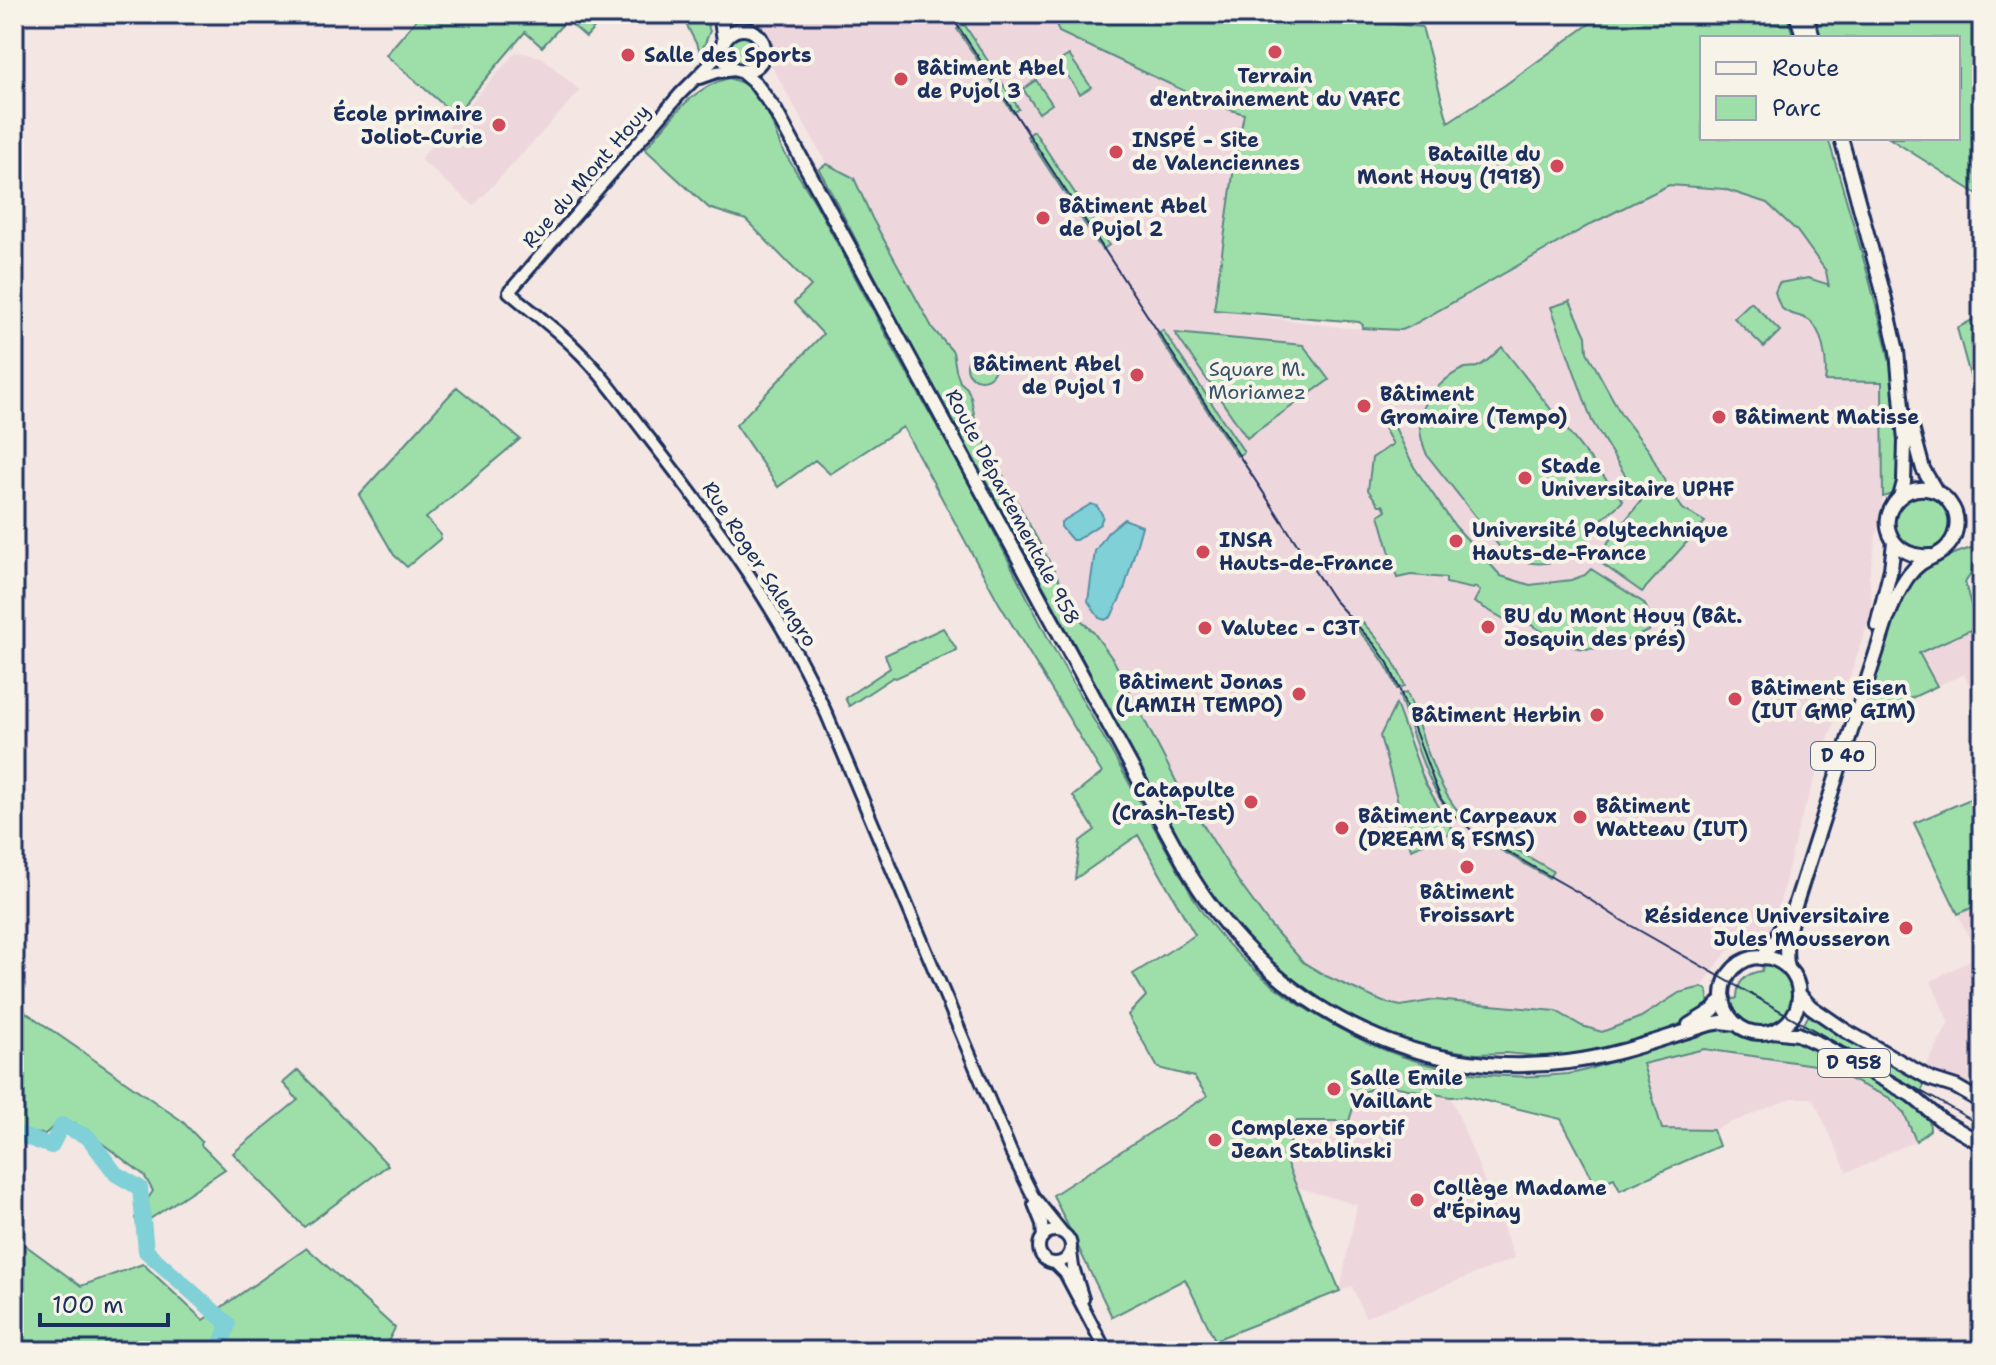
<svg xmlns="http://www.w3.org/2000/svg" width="1996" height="1365" font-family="'Shantell Sans',sans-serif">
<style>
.built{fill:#eed6dd}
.green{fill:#9edfa9;stroke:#5c8784;stroke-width:2}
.water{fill:#7fd0d7;stroke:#5790a7;stroke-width:2}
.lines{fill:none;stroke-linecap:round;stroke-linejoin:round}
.river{stroke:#7fd0d7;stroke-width:16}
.minor-casing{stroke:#1b2f5e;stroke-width:16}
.major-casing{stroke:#1b2f5e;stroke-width:18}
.minor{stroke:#f7f3e8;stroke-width:10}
.major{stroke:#f7f3e8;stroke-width:12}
.tram{stroke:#1b2f5e;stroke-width:2}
.poi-dot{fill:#d1495b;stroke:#f7f3e8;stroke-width:3}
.labels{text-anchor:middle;stroke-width:8;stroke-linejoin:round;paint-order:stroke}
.shield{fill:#f7f3e8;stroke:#5d6a87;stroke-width:2}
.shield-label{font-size:18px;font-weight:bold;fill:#1b2f5e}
.poi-label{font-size:20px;font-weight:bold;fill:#1b2f5e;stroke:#f7f3e8;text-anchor:start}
.street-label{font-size:20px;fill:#1b2f5e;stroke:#f7f3e8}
.park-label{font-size:20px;fill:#35526d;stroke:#f7f3e8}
</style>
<rect width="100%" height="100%" fill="#f3e6e3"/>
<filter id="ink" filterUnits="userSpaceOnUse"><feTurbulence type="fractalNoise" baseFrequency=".0125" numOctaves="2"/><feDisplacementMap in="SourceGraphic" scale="16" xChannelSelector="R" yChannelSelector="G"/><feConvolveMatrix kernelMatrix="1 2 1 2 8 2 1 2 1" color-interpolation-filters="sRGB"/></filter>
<g filter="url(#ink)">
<!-- built -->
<path class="built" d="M742,14H1057L1055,21L1212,104L1245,114L1235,160L1214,310L1347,328L1402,329L1481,288L1593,223L1669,185L1724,189L1767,203L1797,231L1826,271L1882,381L1883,442V497L1869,576L1872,611L1798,828L1777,914L1767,935L1745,941L1727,951L1702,987L1679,993L1641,1017L1602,1032L1582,1026L1556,1011L1435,1000L1401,1006L1383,1002L1326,976L1303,962L1270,925L1238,881L1178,783L1094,633L1080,619L976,425L971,397L967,388L960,382L956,370L953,352L933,329L872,218L854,178L827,164Z
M516,52L542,57L580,91L474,206L420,159Z
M1982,626V710L1964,674L1937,686L1919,653Z
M1982,903V1098L1923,1072L1949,1023L1931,981L1978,956L1958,914Z
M1704,1049L1821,1066L1890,1098L1904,1113L1916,1141L1887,1153L1873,1162L1847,1172L1813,1098H1792L1713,1130L1662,1129L1643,1063Z
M1382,1084L1451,1097L1515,1258L1365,1317L1352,1286L1340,1291L1357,1205L1296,1187L1285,1159L1297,1120L1349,1121L1357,1095Z"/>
<!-- green -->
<path class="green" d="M410,14H572L542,47L525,32L455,115L386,55L416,20Z
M577,14H607L586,37L569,22Z
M681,14H703L710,31L701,53Z
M1057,14H1366L1364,21L1422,27L1448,122L1505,85L1603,14H1786L1794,38H1702V138H1828C1842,185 1856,232 1869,279C1883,333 1916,442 1894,494L1883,497L1882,382L1825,381C1828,366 1823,331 1810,321C1808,319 1802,317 1799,316C1781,311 1780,309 1775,292L1779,283L1808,278L1827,284L1829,287L1826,271L1797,231L1767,203L1724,189L1669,185L1593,223L1409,327L1402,330L1362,328L1363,325L1359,322L1214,310L1235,160L1244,114L1212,104L1059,32L1055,21Z
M1812,14H1982V197L1889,138H1958V38H1818Z
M964,24L1019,109L1013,113L957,29Z
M728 50a15 15 0 1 1 30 0a15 15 0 1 1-30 0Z
M1069,55L1091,87L1080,94L1058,62Z
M729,78L745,84L756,94L768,113L781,147L816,204L892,346L970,485L1050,642L1183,879C1190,891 1196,904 1205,916C1260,991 1361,1053 1453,1070C1490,1077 1530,1078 1568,1074C1591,1071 1610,1061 1631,1054C1649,1048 1667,1045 1684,1040C1698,1036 1711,1030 1725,1026L1756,1040H1766L1784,1035L1804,1041L1907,1096L1929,1116L1930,1130L1916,1141L1904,1113L1890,1098L1821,1066L1704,1049L1643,1064L1662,1129L1713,1130L1719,1146L1620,1190L1614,1178L1596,1185L1561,1119L1465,1096L1451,1097L1382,1084L1357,1095L1349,1121H1297L1285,1159L1340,1291L1215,1340L1185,1279L1112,1317L1053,1195L1207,1096L1194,1077L1158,1068L1128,1015L1146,996L1133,974L1195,935L1138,835L1075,879L1080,841L1095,830L1073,796L1102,773L999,603L903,427L830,474L815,460L778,487L736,425L823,334L794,303L811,286L746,220L709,208L645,149C670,121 691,87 729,78Z
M1036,80L1052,104L1039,113L1023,89Z
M1034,131L1109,245L1102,250L1027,136Z
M827,164L854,178L872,218L933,329L953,352L956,370L960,382L967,388L971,397L976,425L1080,619L1094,633L1114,661L1177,783L1238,881L1270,925L1303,962L1326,976L1383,1002L1401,1006L1435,1000L1556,1011L1582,1026L1602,1032L1641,1017L1679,993L1702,987L1707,990L1709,1006L1686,1021L1643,1040L1588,1054L1539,1056L1505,1053L1476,1054L1416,1045L1373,1028L1314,997L1274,966L1237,932L1191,862L1046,591L941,403L819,169Z
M1570,301L1586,336L1587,352L1621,414L1650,452L1667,486L1683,509L1705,522L1642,592L1598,561L1603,557L1608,542L1641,501L1592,421L1551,307Z
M1751,302L1780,331L1764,347L1734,318Z
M1982,315V420L1957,328Z
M1163,330L1244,452L1237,456L1157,334Z
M1175,333L1303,345L1329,380L1247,438Z
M1502,347L1623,501C1616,508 1605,515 1599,523C1595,528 1593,534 1589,539C1567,566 1529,572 1502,550L1427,455C1421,441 1417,426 1422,412C1428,394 1447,375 1465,368C1469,367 1473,368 1477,367C1486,364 1495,353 1502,347Z
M967 366a14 14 0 1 1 28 0a14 14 0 1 1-28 0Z
M457,387L520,439L426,518L441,535L440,539L407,567L394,555L359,495Z
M1388,413L1414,467L1455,526L1501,576L1530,585L1571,580L1585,575L1591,569L1644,603L1653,621L1649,631C1626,640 1600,654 1574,647C1562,644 1535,627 1523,620V617L1510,610L1504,619L1474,602L1480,591L1475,587L1473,589L1446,583V578L1411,575L1397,578L1379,515L1386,510L1383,505H1379L1368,490L1372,458L1393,444L1378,418Z
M1895 523a27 27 0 1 1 54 0a27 27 0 1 1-54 0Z
M1982,544V567L1973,570L1965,583L1977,627L1919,653L1937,686L1882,712L1864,707C1877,661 1893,582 1940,559C1953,553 1968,550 1982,544Z
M1361,621C1381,641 1395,660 1405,686L1397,689C1388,663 1372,645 1354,626Z
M943,628L957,650L896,678L893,677L849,706L845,698L890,668L885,655Z
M1407,692C1421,728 1433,783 1459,812L1455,819C1427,790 1413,733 1399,695Z
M1396,704L1425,783L1451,827L1448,834L1411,849L1380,736Z
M1982,794V903L1958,914L1914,823Z
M1484,831L1553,871L1549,878L1480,838Z
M1763,964C1814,971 1792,1042 1750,1024C1739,1020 1734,1011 1731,1000L1737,998C1737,982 1745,973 1762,971Z
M14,1004L182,1121L202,1142L201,1145L225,1169L138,1227L135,1218L153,1191L144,1175L75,1123L59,1122L45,1134L26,1133L14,1128Z
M1811,1011L1927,1080L1918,1097L1800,1031Z
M298,1070L388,1165L304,1227L233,1153L298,1100L283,1083Z
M14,1237L81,1286L143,1264L203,1320L307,1248L395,1328L383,1351H14Z"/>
<!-- water -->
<path class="water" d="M1091,504L1097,506L1103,516L1100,524L1076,540H1072L1061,527V522Z
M1124,519L1142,526L1124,590L1111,617L1105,620L1099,618L1088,601L1095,551L1108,532Z"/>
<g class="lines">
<!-- river -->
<path class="river" d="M14,1133L51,1146L62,1125L88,1137L116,1174L140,1188L146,1251L228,1324L219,1351"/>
<!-- minor casing -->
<g class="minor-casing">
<path id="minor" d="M721,48L714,60L680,94L509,292C532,312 558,330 579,352C605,377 626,409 649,438C717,525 782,614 827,715L1011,1152L1033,1196L1062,1232
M700,78L717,72L735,70
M1034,1204L1042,1224L1043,1237
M1039 1247a16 16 0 1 1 32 0a16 16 0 1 1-32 0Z
M1071,1252L1073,1267L1083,1299
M1055,1263L1065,1273L1106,1351"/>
</g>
<!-- major casing -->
<g class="major-casing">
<path id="major" d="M720,14L724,40
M1796,14L1804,38
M1806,14L1813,38
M722 50a21 21 0 1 1 42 0a21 21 0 1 1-42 0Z
M742,72L755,83L775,110L1191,876C1272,1007 1414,1082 1568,1062C1617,1056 1663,1038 1710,1024L1722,1022L1737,1024
M1841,138L1885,299L1897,351L1905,441L1904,482L1900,497
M1911,424L1923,469L1936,491
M1877,625L1891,569L1894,542
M1723 995a38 38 0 1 1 76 0a38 38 0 1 1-76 0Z
M1761,958L1775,941L1785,917
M1788,968C1783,948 1789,929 1794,909L1887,619C1893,604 1899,588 1909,575C1921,559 1931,560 1944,550C1957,539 1961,519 1951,505C1946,496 1936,490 1926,489C1915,488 1905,492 1898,499C1873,525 1897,560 1930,556
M1799,994L1811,1007L1846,1031L1931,1079L1956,1087L1982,1102
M1689,1025L1712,1011L1724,998
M1773,1031L1798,1034L1824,1046L1911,1095L1941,1120L1982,1144"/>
</g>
<!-- minor -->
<use href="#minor" class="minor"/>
<!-- major -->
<use href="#major" class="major"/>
<!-- tram -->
<path class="tram" d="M950,14L1333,599L1375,645L1388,663L1399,688L1434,782L1441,799L1451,812L1476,834L1581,894L1621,920L1982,1126"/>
</g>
</g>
<!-- markers -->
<g class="poi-dot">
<circle cx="1275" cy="52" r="8"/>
<circle cx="628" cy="55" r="8"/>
<circle cx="901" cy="79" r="8"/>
<circle cx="499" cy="125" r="8"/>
<circle cx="1116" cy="152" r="8"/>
<circle cx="1557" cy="166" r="8"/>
<circle cx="1043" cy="218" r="8"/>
<circle cx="1137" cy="375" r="8"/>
<circle cx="1364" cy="406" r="8"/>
<circle cx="1719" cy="417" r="8"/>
<circle cx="1525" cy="478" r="8"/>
<circle cx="1456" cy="541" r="8"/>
<circle cx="1203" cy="552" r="8"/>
<circle cx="1488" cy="627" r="8"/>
<circle cx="1205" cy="628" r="8"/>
<circle cx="1299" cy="694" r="8"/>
<circle cx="1735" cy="699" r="8"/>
<circle cx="1597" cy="715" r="8"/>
<circle cx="1251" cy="802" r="8"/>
<circle cx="1580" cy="817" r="8"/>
<circle cx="1342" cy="828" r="8"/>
<circle cx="1467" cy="867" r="8"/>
<circle cx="1906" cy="928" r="8"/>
<circle cx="1334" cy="1089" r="8"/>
<circle cx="1215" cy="1140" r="8"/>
<circle cx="1417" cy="1200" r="8"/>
</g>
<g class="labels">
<!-- shield labels -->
<g class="shield">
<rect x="1811" y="742" width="64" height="28" rx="6"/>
<rect x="1818" y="1049" width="72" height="28" rx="6"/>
</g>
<g class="shield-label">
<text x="1843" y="762">D 40</text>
<text x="1854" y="1069">D 958</text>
</g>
<!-- poi labels -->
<g class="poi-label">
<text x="644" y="62">Salle des Sports</text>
<text x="917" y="75">Bâtiment Abel<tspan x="917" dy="23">de Pujol 3</tspan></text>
<text x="1275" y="83" text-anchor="middle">Terrain<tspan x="1275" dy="23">d'entrainement du VAFC</tspan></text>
<text x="483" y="121" text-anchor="end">École primaire<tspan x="483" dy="23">Joliot-Curie</tspan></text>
<text x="1132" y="147">INSPÉ - Site<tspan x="1132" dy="23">de Valenciennes</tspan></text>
<text x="1541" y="161" text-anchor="end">Bataille du<tspan x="1541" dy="23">Mont Houy (1918)</tspan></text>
<text x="1059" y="213">Bâtiment Abel<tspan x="1059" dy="23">de Pujol 2</tspan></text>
<text x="1121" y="371" text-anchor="end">Bâtiment Abel<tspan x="1121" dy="23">de Pujol 1</tspan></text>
<text x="1380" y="401">Bâtiment<tspan x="1380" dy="23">Gromaire (Tempo)</tspan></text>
<text x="1735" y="424">Bâtiment Matisse</text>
<text x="1541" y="473">Stade<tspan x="1541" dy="23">Universitaire UPHF</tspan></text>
<text x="1472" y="537">Université Polytechnique<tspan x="1472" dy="23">Hauts-de-France</tspan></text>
<text x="1219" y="547">INSA<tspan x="1219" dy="23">Hauts-de-France</tspan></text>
<text x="1504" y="623">BU du Mont Houy (Bât.<tspan x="1504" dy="23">Josquin des prés)</tspan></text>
<text x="1221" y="635">Valutec - C3T</text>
<text x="1283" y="689" text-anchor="end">Bâtiment Jonas<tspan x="1283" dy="23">(LAMIH TEMPO)</tspan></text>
<text x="1751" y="695">Bâtiment Eisen<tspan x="1751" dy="23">(IUT GMP GIM)</tspan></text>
<text x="1581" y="722" text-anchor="end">Bâtiment Herbin</text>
<text x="1235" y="797" text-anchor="end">Catapulte<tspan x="1235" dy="23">(Crash-Test)</tspan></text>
<text x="1596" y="813">Bâtiment<tspan x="1596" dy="23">Watteau (IUT)</tspan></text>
<text x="1358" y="823">Bâtiment Carpeaux<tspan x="1358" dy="23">(DREAM &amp; FSMS)</tspan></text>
<text x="1467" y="899" text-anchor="middle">Bâtiment<tspan x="1467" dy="23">Froissart</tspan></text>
<text x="1890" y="923" text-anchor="end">Résidence Universitaire<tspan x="1890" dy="23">Jules Mousseron</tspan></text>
<text x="1350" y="1085">Salle Emile<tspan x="1350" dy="23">Vaillant</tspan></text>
<text x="1231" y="1135">Complexe sportif<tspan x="1231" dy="23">Jean Stablinski</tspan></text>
<text x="1433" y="1195">Collège Madame<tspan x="1433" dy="23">d'Épinay</tspan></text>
</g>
<!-- street labels -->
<g class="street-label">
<text transform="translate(586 176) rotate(-49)" y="7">Rue du Mont Houy</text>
<text transform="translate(1013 507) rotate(62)" y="7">Route Départementale 958</text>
<text transform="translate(760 564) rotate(57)" y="7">Rue Roger Salengro</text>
</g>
<!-- park labels -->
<g class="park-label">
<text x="1257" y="376">Square M.<tspan x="1257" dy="23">Moriamez</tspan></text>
</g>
</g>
<!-- margin -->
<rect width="1996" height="1365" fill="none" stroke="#f7f3e8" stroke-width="48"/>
<rect x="24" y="24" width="1948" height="1317" fill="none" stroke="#1b2f5e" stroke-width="3" filter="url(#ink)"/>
<!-- legend -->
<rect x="1700" y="36" width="260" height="104" fill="#f7f3e8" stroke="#9fa5b1" stroke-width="2"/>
<rect x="1716" y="62" width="40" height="12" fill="#f7f3e8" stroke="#9fa5b1" stroke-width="2"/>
<text x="1772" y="76" font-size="24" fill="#1b2f5e">Route</text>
<rect x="1716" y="96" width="40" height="24" fill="#9edfa9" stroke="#9fa5b1" stroke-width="2"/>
<text x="1772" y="116" font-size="24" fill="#1b2f5e">Parc</text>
<!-- scale -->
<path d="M40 1313v12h128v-12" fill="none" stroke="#1b2f5e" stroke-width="4"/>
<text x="52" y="1313" font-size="24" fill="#1b2f5e" stroke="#f7f3e8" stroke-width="6" paint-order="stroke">100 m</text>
</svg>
